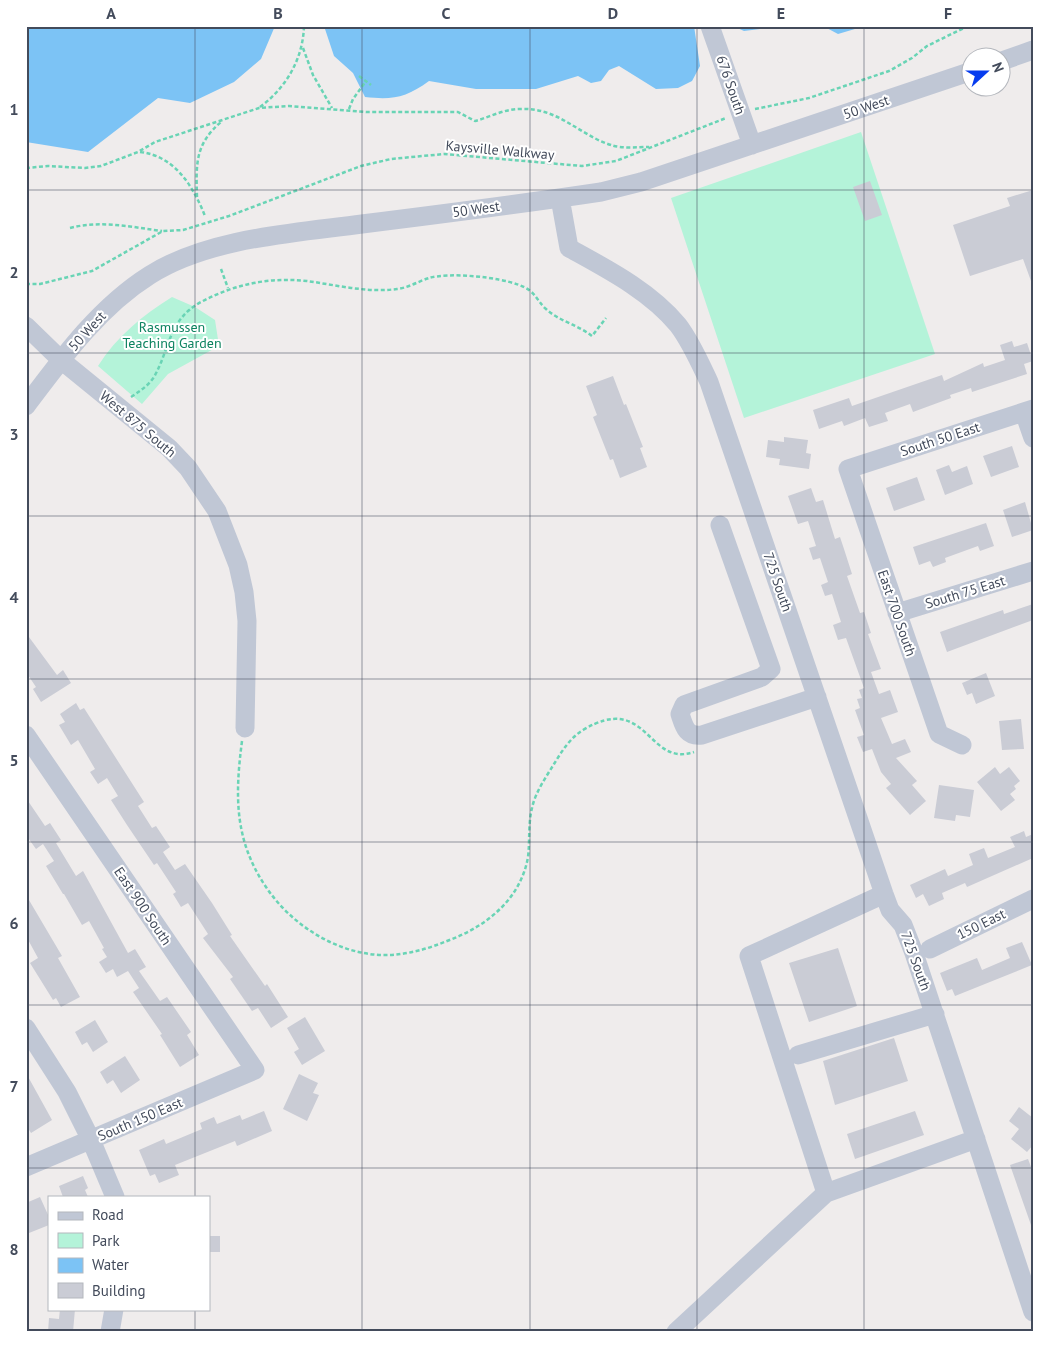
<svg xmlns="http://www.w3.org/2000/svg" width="1059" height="1358" font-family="'PT Sans',sans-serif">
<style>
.green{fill:#b4f3d9}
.water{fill:#7cc3f5}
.building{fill:#caccd5}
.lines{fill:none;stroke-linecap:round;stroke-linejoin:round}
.path{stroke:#69d4b5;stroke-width:2.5;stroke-dasharray:4 2.5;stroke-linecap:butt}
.minor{stroke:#c0c7d5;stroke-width:19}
.grid{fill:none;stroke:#434b5b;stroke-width:1;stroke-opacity:0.55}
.labels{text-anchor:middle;stroke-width:4;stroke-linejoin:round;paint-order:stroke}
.street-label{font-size:14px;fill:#434b5b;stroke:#fff}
.park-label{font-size:14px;fill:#0d8360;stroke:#fff}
.neatline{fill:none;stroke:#434b5b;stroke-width:2}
.grid-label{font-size:16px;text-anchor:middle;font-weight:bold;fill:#434b5b}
</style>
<rect width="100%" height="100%" fill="#efecec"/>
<!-- green -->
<path class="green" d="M861,132L935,354L744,418L671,198Z
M172,297L195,307L215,320L219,346L168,374L142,404L98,366C116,337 143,315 172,297Z"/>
<!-- water -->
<path class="water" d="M26,26H275L261,59L234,82L190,103L158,98L88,152L26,142Z
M324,26H694L700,66L692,81L678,88L656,89L619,66L609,70L601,81L591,83L578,76L536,89H476L429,81C406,98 392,100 365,97L353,73L334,56Z
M733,26H784L744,31Z
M823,26H865L838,34Z"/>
<!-- building -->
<path class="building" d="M870,181L882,215L865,221L853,187Z
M1033,190V281H1031L1023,259L970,276L953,225L1010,206L1007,198Z
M1012,341L1014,347L1027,343L1033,361L1024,364L1027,374L972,392L971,388L950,395L951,398L913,412L910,404L885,413L888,421L869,427L865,418L844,426L842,421L819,429L813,410L849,398L852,406L942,375L944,381L983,363L984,367L1005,360L1000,345Z
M613,376L624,405L626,404L643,447L640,448L647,467L620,478L613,459L610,460L593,417L597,415L586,386Z
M784,437L808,440L806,453L811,454L809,469L779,465L780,459L766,457L768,440L784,442Z
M1012,446L1019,467L991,477L983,456Z
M949,465L952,472L967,466L973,484L945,495L936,470Z
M917,477L925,500L894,511L886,488Z
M811,488L816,502L823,500L835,539L840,537L844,549L852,574L847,576L860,613L864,612L871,633L868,634L881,669L871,672L879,694L890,690L898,712L881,718L892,744L905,739L911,752L896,758L917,781L912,785L926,801L910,815L886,788L891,784L881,772L872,749L863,752L857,737L864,735L855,710L860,708L857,699L862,698L859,690L864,688L846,638L838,640L833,625L841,622L832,594L825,596L821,585L828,582L820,558L813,560L809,548L816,546L808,521L798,524L788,496Z
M1025,502L1033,530L1012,537L1003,510Z
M986,523L994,546L980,551L978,546L945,558L946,562L933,567L930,561L919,565L913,547Z
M1033,604V620L947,652L940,632L1003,610L1004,614Z
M26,633L57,675L63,670L71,683L41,702L33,689L36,687L26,672Z
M986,673L995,696L976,704L972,693L967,695L962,683Z
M76,703L80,710L84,708L144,802L138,806L152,828L156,826L170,847L163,852L175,870L185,864L212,903L232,935L230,936L265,986L267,984L288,1017L271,1028L258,1008L252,1011L230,979L233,977L203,938L208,934L188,903L181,907L173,894L176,892L157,863L154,865L127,825L111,800L118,796L107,778L98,784L90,772L95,769L78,740L71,745L59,725L65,722L60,714Z
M1021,719L1024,749L1002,750L999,721Z
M995,767L1000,774L1009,767L1020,781L1014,786L1016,789L1010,794L1015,800L1001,811L977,782Z
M939,785L974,790L970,817L956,815L955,821L934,818Z
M26,798L45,826L50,823L61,840L56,843L76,876L83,871L128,953L135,949L146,967L139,971L160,1001L167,997L191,1032L187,1035L199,1055L180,1067L160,1035L162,1034L133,992L139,988L128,971L117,977L113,969L106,973L99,962L107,957L102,949L104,948L89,921L82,925L64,894H63L46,866L54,861L43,844L36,849L26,835Z
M1024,831L1026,837L1033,834V858L967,887L965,883L942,893L944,899L929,906L923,894L916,898L910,885L945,869L948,876L973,865L969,854L984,848L988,858L1015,847L1010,837Z
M26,895L62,956L58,958L80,997L61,1007L56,998L53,1000L30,963L38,958L26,936Z
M1022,942L1032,965L955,996L952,989L947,991L940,973L977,958L982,970L1010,958L1006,948Z
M838,948L857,1006L809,1022L789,963Z
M305,1017L325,1051L302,1065L294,1052L299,1049L287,1028Z
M95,1020L108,1042L93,1052L87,1042L82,1045L75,1032Z
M894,1038L908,1081L835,1105L823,1061Z
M125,1056L140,1080L121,1093L113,1080L107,1084L100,1072Z
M26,1073L52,1120L31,1133L26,1125Z
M299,1074L318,1083L313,1093L319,1095L307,1121L283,1109Z
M1019,1107L1033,1118V1145L1027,1152L1011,1139L1019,1129L1009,1121Z
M264,1111L272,1131L237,1146L235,1141L175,1165L179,1175L159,1183L155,1174L150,1176L139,1150L164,1139L166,1144L202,1129L200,1123L214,1117L217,1124L240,1115L242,1120Z
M915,1111L924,1135L855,1159L847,1134Z
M1028,1159L1033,1172L1031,1225L1010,1165Z
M83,1176L88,1188L85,1190L88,1197H63L59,1186Z
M40,1197L49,1217V1225L29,1233L26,1226V1203Z
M209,1236H220V1252H209Z
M60,1309H75L73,1332H48L49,1318L59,1319Z"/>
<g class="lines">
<!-- path -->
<path class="path" d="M303,48L313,75L332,108
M359,76L371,85
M260,107C286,88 303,59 304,26
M349,109L353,99L366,81
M755,109L809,98L889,71L912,58L927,46L968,26
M140,152C175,156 193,186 205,216
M26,168L48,166L85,168L101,166L138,152L155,142L259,108L289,106L367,112H458L475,121C490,117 504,109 520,109C558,107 579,135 611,145C622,149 638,147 649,147
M197,197C196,163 195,144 222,121
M70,228C101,220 131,227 162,231
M221,269L228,288
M26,284H40L92,271L163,231L183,230L229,216L361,166L391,159L444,154L582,166L616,161L726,118
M131,397C140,391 148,386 154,377C170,349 168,320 201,302C235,284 269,277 307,281C336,285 367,293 397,289C408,288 419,281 429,278C450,272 499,277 519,285C536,291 536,300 546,309C559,321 578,325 592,336L606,318
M242,741C235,795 234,840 266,887C290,923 333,952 379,955C405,956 428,949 452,939C488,925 521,898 528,857C530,841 528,824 532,808C535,793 546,777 554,764C562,751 570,738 583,730C648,691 647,768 694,752"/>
<!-- minor -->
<path class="minor" d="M710,26L752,145
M1002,61L1033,50
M560,198L569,248C607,269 650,291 678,325C691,342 700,363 709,382L884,894L890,910L903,925L914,953L1033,1312
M26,326L61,360L169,448L188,468L217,511L238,565L244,592L247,621L245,728
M26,406C62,358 99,307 150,275C208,238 295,233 362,224C442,214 521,204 601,192L641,182L972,71
M1024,412L1033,438
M720,525L771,669L762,677L684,705L680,714C684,726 686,737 702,735L817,697
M897,613L1033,571
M26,735L255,1070L26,1167
M962,745L939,734L848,469L1033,409
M930,949L1033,899
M26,1028L67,1092L91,1140L115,1197
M798,1055L935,1014
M826,1193L749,956L884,894
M110,1332L114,1309
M676,1332L826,1193L976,1139"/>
</g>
<!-- grid -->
<path class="grid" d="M195,26V1197M362,26V1332M530,26V1332M697,26V1332M864,26V1332M26,190H1033M26,353H1033M26,516H1033M26,679H1033M26,842H1033M26,1005H1033M26,1168H1033M195,1309V1332"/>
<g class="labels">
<!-- street labels -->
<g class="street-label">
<text transform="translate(731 85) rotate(71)" y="5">676 South</text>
<text transform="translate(866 107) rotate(-19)" y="5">50 West</text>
<text transform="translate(500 150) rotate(5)" y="5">Kaysville Walkway</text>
<text transform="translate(476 209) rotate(-8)" y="5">50 West</text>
<text transform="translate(87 331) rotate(-48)" y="5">50 West</text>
<text transform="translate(138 424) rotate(40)" y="5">West 875 South</text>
<text transform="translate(940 439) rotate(-18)" y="5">South 50 East</text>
<text transform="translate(778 582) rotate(71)" y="5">725 South</text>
<text transform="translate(965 592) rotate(-17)" y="5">South 75 East</text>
<text transform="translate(897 613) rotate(71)" y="5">East 700 South</text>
<text transform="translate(143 906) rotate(56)" y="5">East 900 South</text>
<text transform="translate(981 924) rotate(-26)" y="5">150 East</text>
<text transform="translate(916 961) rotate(70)" y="5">725 South</text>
<text transform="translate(140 1119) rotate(-23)" y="5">South 150 East</text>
</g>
<!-- park labels -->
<g class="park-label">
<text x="172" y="332">Rasmussen<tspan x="172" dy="16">Teaching Garden</tspan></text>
</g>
</g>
<!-- border -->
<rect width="1059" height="1358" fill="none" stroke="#ffffff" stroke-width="55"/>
<!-- legend -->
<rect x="48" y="1196" width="162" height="115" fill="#ffffff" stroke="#b4b7bd"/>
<rect x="58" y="1212" width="25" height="8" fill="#c0c7d5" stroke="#b4b7bd"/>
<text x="92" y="1220" font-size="15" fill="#434b5b">Road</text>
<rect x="58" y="1233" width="25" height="15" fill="#b4f3d9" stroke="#b4b7bd"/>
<text x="92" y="1246" font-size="15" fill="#434b5b">Park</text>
<rect x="58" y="1258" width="25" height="15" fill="#7cc3f5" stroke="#b4b7bd"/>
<text x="92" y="1270" font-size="15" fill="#434b5b">Water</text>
<rect x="58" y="1283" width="25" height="15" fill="#caccd5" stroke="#b4b7bd"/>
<text x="92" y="1296" font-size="15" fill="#434b5b">Building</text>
<!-- north arrow -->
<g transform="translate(986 72) rotate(69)"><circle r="24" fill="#ffffff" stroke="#b4b7bd"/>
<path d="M0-4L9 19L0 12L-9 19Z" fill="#063cef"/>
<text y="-8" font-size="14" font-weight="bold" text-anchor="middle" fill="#434b5b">N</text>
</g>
<rect x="28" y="28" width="1004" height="1302" class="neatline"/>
<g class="grid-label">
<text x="111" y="19">A</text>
<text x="278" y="19">B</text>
<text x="446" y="19">C</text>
<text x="613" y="19">D</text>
<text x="781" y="19">E</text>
<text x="948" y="19">F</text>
<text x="14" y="115">1</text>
<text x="14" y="278">2</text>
<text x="14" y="440">3</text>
<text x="14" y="603">4</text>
<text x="14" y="766">5</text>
<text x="14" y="929">6</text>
<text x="14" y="1092">7</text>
<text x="14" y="1255">8</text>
</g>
</svg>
